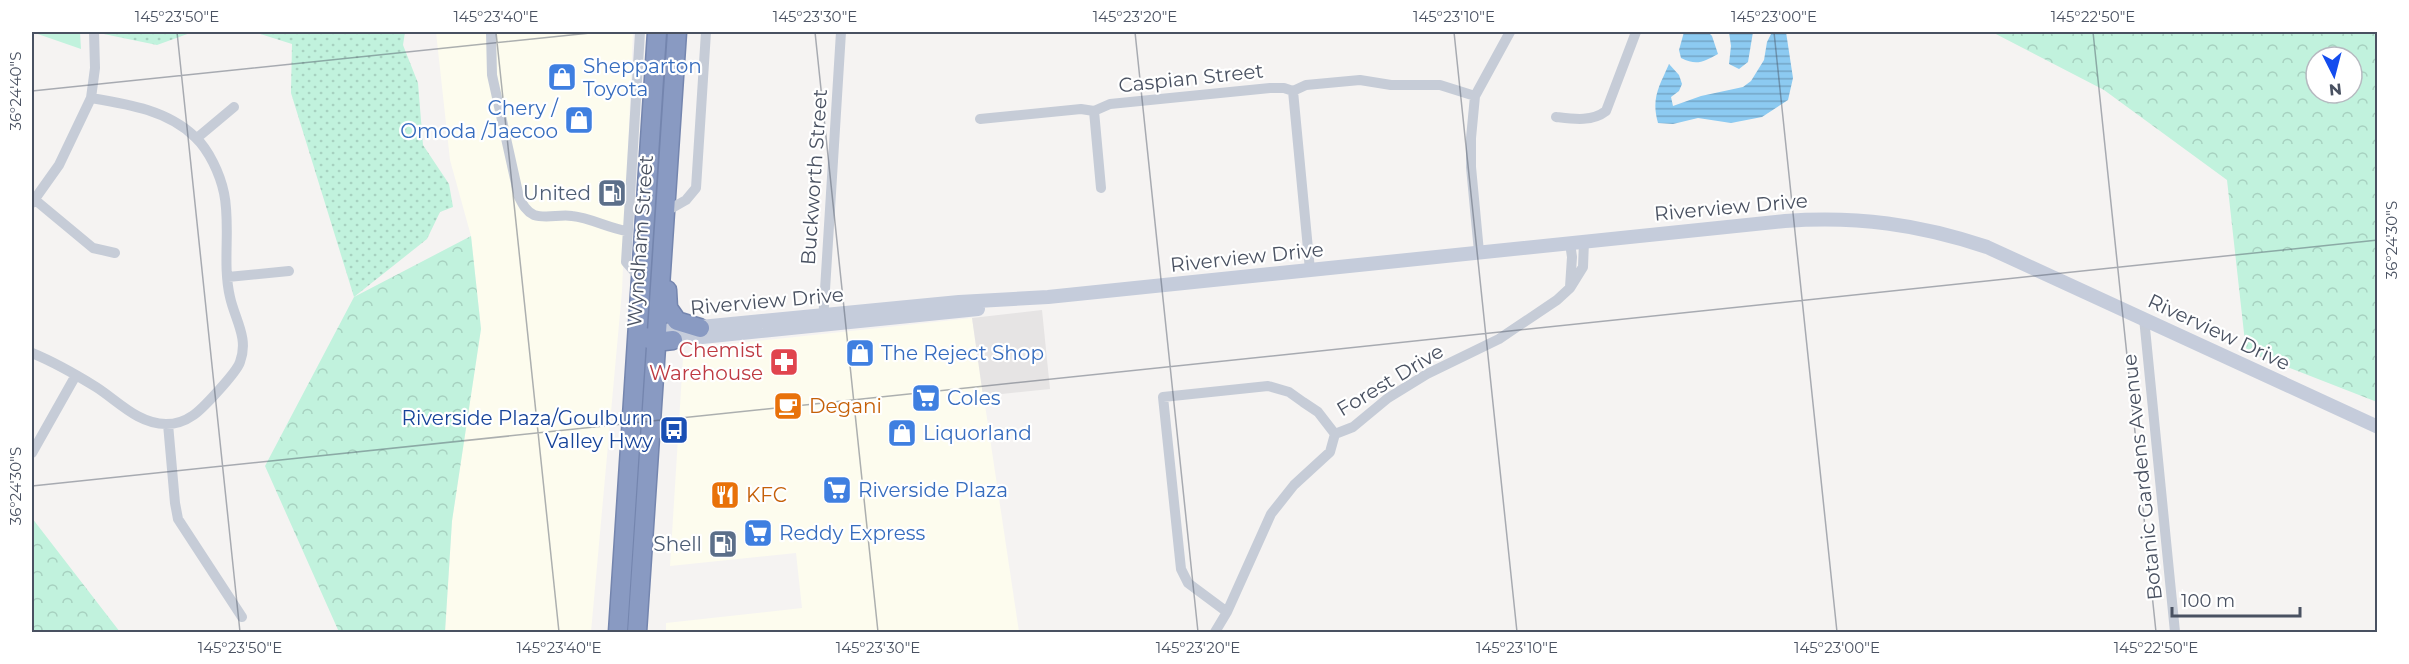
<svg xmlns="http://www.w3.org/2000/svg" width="2409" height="664" font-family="Montserrat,sans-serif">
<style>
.commercial{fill:#fdfcee}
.education{fill:#e6e4e4}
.grass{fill:url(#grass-dots)}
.forest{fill:url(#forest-crowns);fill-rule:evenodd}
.green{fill:#c1f2dd}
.water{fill:url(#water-rules)}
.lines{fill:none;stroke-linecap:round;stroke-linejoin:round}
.highway-casing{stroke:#7485ae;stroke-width:21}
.street{stroke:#c6ccd7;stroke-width:10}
.secondary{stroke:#c5ccdb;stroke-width:14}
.highway{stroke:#899ac2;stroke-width:18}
.ticks{fill:none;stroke:#495161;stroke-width:1.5;stroke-opacity:0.45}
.labels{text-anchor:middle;stroke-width:4.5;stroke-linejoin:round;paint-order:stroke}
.shop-label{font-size:20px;fill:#366cbe;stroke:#fff;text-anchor:start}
.street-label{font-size:20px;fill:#495161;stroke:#fff}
.service-label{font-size:20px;fill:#4e5e75;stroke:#fff;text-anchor:end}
.health-label{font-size:20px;fill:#be3a42;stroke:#fff;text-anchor:end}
.food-label{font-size:20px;fill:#c56008;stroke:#fff;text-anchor:start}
.transit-label{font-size:20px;fill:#164399;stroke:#fff;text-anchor:end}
.neatline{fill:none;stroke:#495161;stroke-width:2}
.ticks-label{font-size:15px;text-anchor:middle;fill:#495161}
</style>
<defs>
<pattern id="grass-dots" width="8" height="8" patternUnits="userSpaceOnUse" patternTransform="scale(1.5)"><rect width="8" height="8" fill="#c1f2dd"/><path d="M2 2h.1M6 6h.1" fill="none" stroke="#a7d1c0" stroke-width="1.8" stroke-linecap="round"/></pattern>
<pattern id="forest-crowns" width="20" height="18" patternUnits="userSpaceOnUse" patternTransform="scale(1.5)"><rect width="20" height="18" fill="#c1f2dd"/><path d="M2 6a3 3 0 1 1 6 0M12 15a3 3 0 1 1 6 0" fill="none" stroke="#a7d1c0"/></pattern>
<pattern id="water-rules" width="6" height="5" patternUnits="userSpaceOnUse" patternTransform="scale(1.5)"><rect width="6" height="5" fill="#8ccaf1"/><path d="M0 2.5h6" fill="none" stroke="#74a6c7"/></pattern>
</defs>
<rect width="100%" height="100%" fill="#f5f3f2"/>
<!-- commercial -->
<path class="commercial" d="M436,32H633L622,291L591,632H445L452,521L481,329L471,236L450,160Z
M972,318L1019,632H666V623L802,608L796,553L670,566L683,358L693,348Z"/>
<!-- education -->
<path class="education" d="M1042,310L1050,389L983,396L972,318Z"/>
<!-- grass -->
<path class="grass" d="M94,32H193L157,45Z
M254,32H405L403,45L418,83L423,145L449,184L453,207L440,212L427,239L354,297L291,93L292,44Z"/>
<!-- forest -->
<path class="forest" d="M1992,32H2377V402L2246,351L2227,180L2104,90ZM2316,57H2352V93H2316Z
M471,236L481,329L452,521L445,632H339L265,466L354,297Z
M32,518L120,632H32Z"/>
<!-- green -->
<path class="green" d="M32,32H80L81,49Z"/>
<!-- water -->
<path class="water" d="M1684,32H1708L1712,36L1718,54C1703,62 1697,66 1681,58L1679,50Z
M1729,32H1753L1748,62L1739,69L1729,64L1731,46Z
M1772,32H1786L1793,78L1788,100L1762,117L1731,123L1698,118L1673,124L1658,123C1651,98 1659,87 1669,64L1679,75L1682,84L1679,91L1671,97L1673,106L1701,96L1743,87L1751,81L1764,60L1767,42Z"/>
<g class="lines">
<!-- highway casing -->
<g class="highway-casing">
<path id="highway" d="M667,290L668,308L677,321L700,328
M645,337L656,342L673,340
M618,632L657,32
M637,632L677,32"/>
</g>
<!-- street -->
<path class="street" d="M491,32L492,75L519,197C523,205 526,211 534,215C546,219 560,214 572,216C591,218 608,228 627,231
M640,32L626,262L640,278
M1293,91L1310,270
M1094,111L1101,188
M1556,117C1573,119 1592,122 1606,111L1636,32
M980,119L1081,109L1094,111L1110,104L1270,88H1284L1293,91L1306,85L1360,80L1391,85H1440L1475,96
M197,138L234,107
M34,199L93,248L115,253
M32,203L59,165L91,98L95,68L94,32
M665,212L686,200L696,188L706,32
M1570,243L1572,257L1570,287
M1479,252L1471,167V138L1475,96L1510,32
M228,277L289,271
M2144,318L2175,632
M823,322L841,32
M32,353C54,362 75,374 96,387C118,401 138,424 166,424C175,424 185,421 192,416C201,411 237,372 240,362C249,338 235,320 230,297C222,263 231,226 224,193C220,174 209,150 195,137C167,110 127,104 91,98
M168,424L175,503L178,519L242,617
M32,453L76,375
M1227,612L1188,583L1181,569L1163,397L1268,386L1289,392L1303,402L1318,412L1335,434
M1215,632L1227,612L1271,514L1294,485L1330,452L1335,434L1353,427L1388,398L1427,374L1499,339L1557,300L1570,288L1583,267L1584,241"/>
<!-- secondary -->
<path class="secondary" d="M670,330L959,302L1048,297L1785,221C1858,216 1918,224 1987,247L2378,427
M673,340L978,309"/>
<!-- highway -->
<use href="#highway" class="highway"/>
</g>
<!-- ticks -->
<path class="ticks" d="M177,32L240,632M496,32L559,632M815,32L878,632M1135,32L1198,632M1454,32L1517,632M1774,32L1837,632M2093,32L2156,632M32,91L600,32M32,486L2378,240"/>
<!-- icons -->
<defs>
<g id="shop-square" transform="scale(1.5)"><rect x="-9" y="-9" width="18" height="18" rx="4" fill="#3f7fe0" stroke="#fff"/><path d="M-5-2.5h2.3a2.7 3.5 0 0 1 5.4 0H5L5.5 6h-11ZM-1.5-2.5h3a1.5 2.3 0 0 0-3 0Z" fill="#fff"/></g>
<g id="fuel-square" transform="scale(1.5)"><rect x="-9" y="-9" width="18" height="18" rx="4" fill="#5c6f8a" stroke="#fff"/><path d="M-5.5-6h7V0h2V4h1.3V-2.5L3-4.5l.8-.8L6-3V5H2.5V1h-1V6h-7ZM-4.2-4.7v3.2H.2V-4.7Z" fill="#fff"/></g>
<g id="pharmacy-square" transform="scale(1.5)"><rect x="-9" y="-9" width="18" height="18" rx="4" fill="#e0444e" stroke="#fff"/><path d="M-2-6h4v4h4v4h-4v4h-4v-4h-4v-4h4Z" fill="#fff"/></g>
<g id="supermarket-square" transform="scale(1.5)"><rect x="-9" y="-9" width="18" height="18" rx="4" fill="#3f7fe0" stroke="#fff"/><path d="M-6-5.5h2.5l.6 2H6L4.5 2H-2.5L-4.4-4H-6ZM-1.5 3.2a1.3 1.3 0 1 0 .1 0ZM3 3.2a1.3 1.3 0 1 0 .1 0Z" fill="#fff"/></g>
<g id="cafe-square" transform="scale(1.5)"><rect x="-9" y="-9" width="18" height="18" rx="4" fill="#e8710a" stroke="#fff"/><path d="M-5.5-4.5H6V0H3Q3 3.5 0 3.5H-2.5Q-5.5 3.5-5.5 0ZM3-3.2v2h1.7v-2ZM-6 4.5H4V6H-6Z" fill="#fff"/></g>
<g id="bus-square" transform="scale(1.5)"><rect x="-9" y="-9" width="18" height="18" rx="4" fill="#1a4fb4" stroke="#fff"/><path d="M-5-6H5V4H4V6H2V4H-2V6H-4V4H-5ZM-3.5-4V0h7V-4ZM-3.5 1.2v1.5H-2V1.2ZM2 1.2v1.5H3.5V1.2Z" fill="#fff"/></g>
<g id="restaurant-square" transform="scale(1.5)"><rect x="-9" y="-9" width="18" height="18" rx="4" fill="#e8710a" stroke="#fff"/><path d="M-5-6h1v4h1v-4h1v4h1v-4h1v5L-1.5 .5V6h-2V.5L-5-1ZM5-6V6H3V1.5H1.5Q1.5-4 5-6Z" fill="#fff"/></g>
</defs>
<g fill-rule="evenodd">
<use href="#shop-square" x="562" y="77"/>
<use href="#shop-square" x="579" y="120"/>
<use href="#fuel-square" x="612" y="193"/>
<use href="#shop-square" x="860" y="353"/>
<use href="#pharmacy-square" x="784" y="362"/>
<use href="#supermarket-square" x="926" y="398"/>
<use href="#cafe-square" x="788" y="406"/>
<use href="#bus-square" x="674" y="430"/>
<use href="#shop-square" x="902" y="433"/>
<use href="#supermarket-square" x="837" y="490"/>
<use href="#restaurant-square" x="725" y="495"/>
<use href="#supermarket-square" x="758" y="533"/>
<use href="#fuel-square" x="723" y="544"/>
</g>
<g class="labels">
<!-- shop labels -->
<g class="shop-label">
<text x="583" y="73">Shepparton<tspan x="583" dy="23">Toyota</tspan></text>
<text x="558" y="115" text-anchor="end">Chery /<tspan x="558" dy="23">Omoda /Jaecoo</tspan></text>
<text x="881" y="360">The Reject Shop</text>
<text x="947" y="405">Coles</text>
<text x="923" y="440">Liquorland</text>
<text x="858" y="497">Riverside Plaza</text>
<text x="779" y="540">Reddy Express</text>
</g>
<!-- street labels -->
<g class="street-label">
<text transform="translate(1191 78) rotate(-6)" y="7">Caspian Street</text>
<text transform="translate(814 177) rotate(-86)" y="7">Buckworth Street</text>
<text transform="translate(1731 207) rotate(-5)" y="7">Riverview Drive</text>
<text transform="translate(640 241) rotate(-86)" y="7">Wyndham Street</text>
<text transform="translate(1247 257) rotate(-6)" y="7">Riverview Drive</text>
<text transform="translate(767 301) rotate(-5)" y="7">Riverview Drive</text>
<text transform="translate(2219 332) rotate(25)" y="7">Riverview Drive</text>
<text transform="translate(1390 380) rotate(-31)" y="7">Forest Drive</text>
<text transform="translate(2142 477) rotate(-96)" y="7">Botanic Gardens Avenue</text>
</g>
<!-- service labels -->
<g class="service-label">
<text x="591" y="200">United</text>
<text x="702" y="551">Shell</text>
</g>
<!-- health labels -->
<g class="health-label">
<text x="763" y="357">Chemist<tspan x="763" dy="23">Warehouse</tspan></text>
</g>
<!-- food labels -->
<g class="food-label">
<text x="809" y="413">Degani</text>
<text x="746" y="502">KFC</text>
</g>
<!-- transit labels -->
<g class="transit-label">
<text x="653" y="425">Riverside Plaza/Goulburn<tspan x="653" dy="23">Valley Hwy</tspan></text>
</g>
</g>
<!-- border -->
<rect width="2409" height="664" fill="none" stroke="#ffffff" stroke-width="66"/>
<!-- north arrow -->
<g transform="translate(2334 75) rotate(174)"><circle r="28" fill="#ffffff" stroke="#b6b9c0" stroke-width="1.5"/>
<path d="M0-4.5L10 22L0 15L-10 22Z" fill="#134cee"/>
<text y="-9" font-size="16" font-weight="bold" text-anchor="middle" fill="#495161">N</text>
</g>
<!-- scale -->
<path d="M2172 607v9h128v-9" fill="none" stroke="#495161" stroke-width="3"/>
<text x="2181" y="607" font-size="18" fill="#495161" stroke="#ffffff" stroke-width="4.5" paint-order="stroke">100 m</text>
<rect x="33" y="33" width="2343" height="598" class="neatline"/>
<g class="ticks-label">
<text x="177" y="22">145°23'50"E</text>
<text x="496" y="22">145°23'40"E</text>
<text x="815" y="22">145°23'30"E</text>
<text x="1135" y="22">145°23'20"E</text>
<text x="1454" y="22">145°23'10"E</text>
<text x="1774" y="22">145°23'00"E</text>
<text x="2093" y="22">145°22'50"E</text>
<text transform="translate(16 91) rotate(-90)" y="5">36°24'40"S</text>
<text transform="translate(2392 240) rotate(-90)" y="5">36°24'30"S</text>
<text transform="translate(16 486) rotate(-90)" y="5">36°24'30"S</text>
<text x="240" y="653">145°23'50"E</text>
<text x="559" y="653">145°23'40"E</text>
<text x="878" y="653">145°23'30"E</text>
<text x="1198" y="653">145°23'20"E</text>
<text x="1517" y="653">145°23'10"E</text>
<text x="1837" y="653">145°23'00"E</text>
<text x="2156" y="653">145°22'50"E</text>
</g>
</svg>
